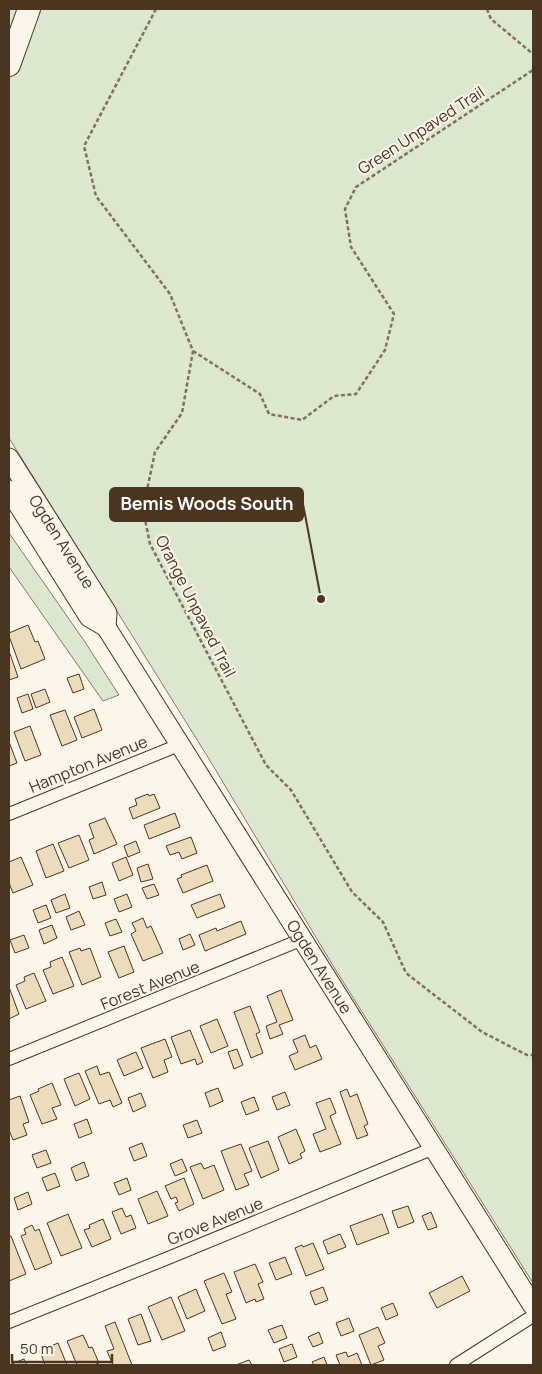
<svg xmlns="http://www.w3.org/2000/svg" width="542" height="1374" font-family="Manrope,sans-serif">
<style>
.green{fill:#dce7d0;stroke:#887966}
.building{fill:#ecdcbc;stroke:#4a3520}
.lines{fill:none;stroke-linecap:round;stroke-linejoin:round}
.street-casing{stroke:#4a3520;stroke-width:14}
.primary-casing{stroke:#4a3520;stroke-width:21}
.highway-casing{stroke:#4a3520;stroke-width:24}
.path{stroke:#7f6f5c;stroke-width:2.5;stroke-dasharray:4 2.5;stroke-linecap:butt}
.street{stroke:#fbf6e9;stroke-width:12}
.primary{stroke:#fbf6e9;stroke-width:19}
.highway{stroke:#fbf6e9;stroke-width:22}
.labels{text-anchor:middle;stroke-width:4;stroke-linejoin:round;paint-order:stroke}
.street-label{font-size:16px;fill:#4a3520;stroke:#fbf6e9}
.leader{fill:none;stroke:#4a3520;stroke-width:2}
.callout-dot{fill:#4a3520;stroke:#fbf6e9;stroke-width:2}
.callout{fill:#4a3520;stroke:#4a3520;stroke-width:2}
.callout-label{font-size:18px;text-anchor:middle;font-weight:bold;fill:#fff}
</style>
<rect width="100%" height="100%" fill="#fbf6e9"/>
<!-- green -->
<path class="green" d="M9,9H533V1283L335,969L209,759L9,438Z
M9,533L85,642L119,695L103,701L9,567Z"/>
<!-- building -->
<path class="building" d="M28,625L35,642L38,641L45,659L21,669L9,636V633Z
M9,651L18,677L9,680Z
M79,674L84,689L73,693L67,678Z
M45,689L50,702L36,708L31,694Z
M28,694L33,709L22,713L17,698Z
M94,709L102,730L82,738L74,717Z
M65,710L77,740L62,746L50,715Z
M30,726L41,755L25,761L14,732Z
M9,742L17,763L9,766Z
M148,794L149,796L154,794L160,808L133,819L129,808L137,805L135,799Z
M175,813L180,827L149,839L144,825Z
M105,818L117,844L94,854L89,840L94,838L89,824Z
M79,835L89,860L69,868L58,843Z
M191,837L197,853L182,859L179,852L170,855L166,846Z
M136,841L140,852L128,857L124,846Z
M53,844L64,871L46,878L36,851Z
M21,857L33,885L13,893L9,883V862Z
M126,857L133,875L119,881L112,863Z
M148,864L153,879L141,882L137,868Z
M207,865L213,881L183,893L177,879L182,877L181,875Z
M102,882L106,895L93,899L89,887Z
M154,884L159,895L147,899L142,888Z
M65,894L70,908L56,913L51,900Z
M127,894L132,907L119,912L114,899Z
M220,894L225,907L197,918L191,905Z
M46,905L51,918L38,923L33,910Z
M79,911L85,925L71,930L66,917Z
M143,918L147,928L151,926L163,953L143,961L131,934L136,931L132,923Z
M116,919L122,932L110,936L105,923Z
M241,921L246,934L205,951L199,935L216,928L217,931Z
M52,925L57,938L44,944L39,930Z
M190,934L195,945L183,950L179,939Z
M24,935L29,948L15,953L10,940Z
M124,946L134,972L119,978L108,952Z
M80,948L81,951L90,948L101,977L82,985L69,952Z
M62,957L74,986L53,994L43,970L51,967L50,962Z
M34,973L46,1001L26,1009L16,985L25,981L24,977Z
M9,987L19,1014L9,1019Z
M281,990L293,1020L279,1025L283,1034L270,1039L266,1026L277,1022L267,996Z
M250,1006L260,1032L256,1034L263,1053L251,1058L234,1012Z
M217,1019L228,1046L211,1053L200,1026Z
M190,1030L203,1062L197,1065L195,1059L181,1064L171,1037Z
M305,1035L310,1048L316,1045L322,1059L295,1070L289,1056L298,1052L293,1040Z
M165,1039L172,1057L164,1060L168,1072L153,1078L141,1048Z
M237,1049L243,1065L234,1069L228,1052Z
M136,1052L143,1068L124,1076L117,1060Z
M97,1066L100,1075L109,1072L122,1103L113,1107L110,1100L99,1104L85,1071Z
M79,1073L90,1099L75,1106L64,1079Z
M52,1083L61,1105L52,1108L57,1119L42,1124L30,1095L39,1091L38,1089Z
M218,1088L223,1101L210,1107L205,1093Z
M347,1089L350,1097L357,1094L368,1124L364,1126L368,1135L357,1139L340,1092Z
M285,1092L290,1105L277,1110L272,1097Z
M141,1093L146,1106L133,1112L128,1098Z
M20,1096L29,1122L23,1124L27,1135L13,1140L9,1130V1100Z
M254,1097L259,1110L246,1115L241,1102Z
M330,1098L336,1113L330,1116L341,1144L320,1152L313,1134L326,1129L316,1103Z
M87,1119L92,1133L79,1138L74,1124Z
M197,1120L202,1133L188,1138L183,1125Z
M296,1129L305,1151L300,1154L302,1158L289,1164L278,1137Z
M268,1141L279,1170L261,1178L249,1148Z
M142,1143L147,1156L134,1161L129,1148Z
M241,1144L252,1171L244,1174L249,1185L236,1190L221,1151Z
M46,1150L51,1163L37,1168L32,1155Z
M182,1159L187,1171L175,1176L170,1164Z
M84,1162L89,1176L76,1181L71,1168Z
M201,1163L204,1169L214,1165L224,1190L203,1199L190,1167Z
M55,1173L60,1186L47,1191L42,1178Z
M127,1178L131,1190L119,1195L114,1183Z
M184,1178L194,1204L179,1211L175,1203L178,1202L176,1197L171,1199L165,1186Z
M157,1191L168,1216L148,1224L138,1199Z
M28,1192L32,1204L18,1210L14,1198Z
M408,1206L414,1222L398,1228L392,1211Z
M122,1208L126,1217L131,1215L136,1228L121,1234L112,1212Z
M431,1212L437,1227L428,1230L422,1216Z
M68,1214L82,1248L61,1256L47,1223Z
M382,1214L389,1233L357,1245L350,1226Z
M103,1219L111,1239L92,1247L84,1230L90,1228L89,1225Z
M32,1225L35,1231L39,1229L52,1263L35,1270L21,1236L26,1234L24,1229Z
M340,1234L346,1247L328,1254L323,1241Z
M11,1236L26,1274L9,1281V1237Z
M313,1243L324,1269L306,1276L295,1248L302,1245L303,1247Z
M285,1257L292,1274L276,1280L269,1263Z
M255,1264L263,1282L258,1284L264,1299L256,1302L255,1299L246,1303L234,1272Z
M224,1273L232,1292L226,1294L236,1319L222,1324L204,1281Z
M462,1276L470,1291L437,1308L429,1293Z
M323,1287L328,1300L315,1305L310,1292Z
M196,1289L205,1311L187,1319L178,1297Z
M171,1297L185,1331L162,1340L148,1307Z
M393,1303L398,1315L386,1320L381,1308Z
M141,1314L151,1341L138,1345L128,1319Z
M349,1318L354,1331L341,1336L336,1323Z
M115,1322L132,1365H113L107,1351L114,1349L105,1326Z
M282,1325L287,1338L274,1343L268,1330Z
M378,1327L385,1343L378,1346L384,1360L371,1365L359,1335Z
M221,1332L226,1346L213,1351L208,1338Z
M319,1332L323,1343L313,1347L308,1337Z
M83,1335L89,1348L92,1347L99,1363L94,1365H77L67,1341Z
M58,1343L67,1365H45L40,1351Z
M292,1344L297,1357L284,1362L279,1349Z
M346,1352L348,1357L357,1353L362,1365H340L336,1355Z
M324,1357L327,1365H314L312,1362Z
M24,1359L27,1365H9Z
M249,1360L252,1365H236Z"/>
<g class="lines">
<!-- street casing -->
<g class="street-casing">
<path id="street" d="M9,814L179,745
M9,1059L303,939
M9,1322L173,1256L434,1148
M456,1365L533,1316"/>
</g>
<!-- primary casing -->
<g class="primary-casing">
<g id="primary">
<path id="s1" d="M9,458L107,613L106,627"/>
<path id="s2" d="M9,490L89,617L106,627L533,1306"/>
</g>
</g>
<!-- highway casing -->
<g class="highway-casing">
<path id="highway" d="M9,65L29,9"/>
</g>
<!-- path -->
<path class="path" d="M156,9L84,146L96,196L170,294L193,351L182,413L155,452L143,509L150,544L266,765L291,790L352,892L383,922L406,973L482,1032L527,1055H533
M487,9L491,19L533,54
M193,351L260,394L269,414L302,420L334,396L356,394L385,350L394,314L351,247L345,209L356,187L533,70"/>
<!-- street -->
<use href="#street" class="street"/>
<!-- primary -->
<use href="#primary" class="primary"/>
<!-- highway -->
<use href="#highway" class="highway"/>
</g>
<g class="labels">
<!-- street labels -->
<g class="street-label">
<text transform="translate(421 130) rotate(-33)" y="6">Green Unpaved Trail</text>
<text dy="6" stroke="none"><textPath href="#s1" startOffset="99">Ogden Avenue</textPath></text>
<text transform="translate(196 606) rotate(63)" y="6">Orange Unpaved Trail</text>
<text transform="translate(88 764) rotate(-22)" y="6">Hampton Avenue</text>
<text dy="6" stroke="none"><textPath href="#s2" startOffset="571">Ogden Avenue</textPath></text>
<text transform="translate(150 985) rotate(-22)" y="6">Forest Avenue</text>
<text transform="translate(215 1221) rotate(-22)" y="6">Grove Avenue</text>
</g>
</g>
<!-- callouts -->
<path class="leader" d="M321 599L303 504"/>
<circle class="callout-dot" cx="321" cy="599" r="5"/>
<rect class="callout" x="110" y="488" width="193" height="33" rx="5"/>
<g class="callout-label">
<text x="207" y="510">Bemis Woods South</text>
</g>
<!-- border -->
<rect width="542" height="1374" fill="none" stroke="#4a3520" stroke-width="20"/>
<!-- scale -->
<path d="M12 1354v8h100v-8" fill="none" stroke="#4a3520" stroke-width="2.5"/>
<text x="20" y="1354" font-size="15" fill="#4a3520" stroke="#fbf6e9" stroke-width="4" paint-order="stroke">50 m</text>
</svg>
